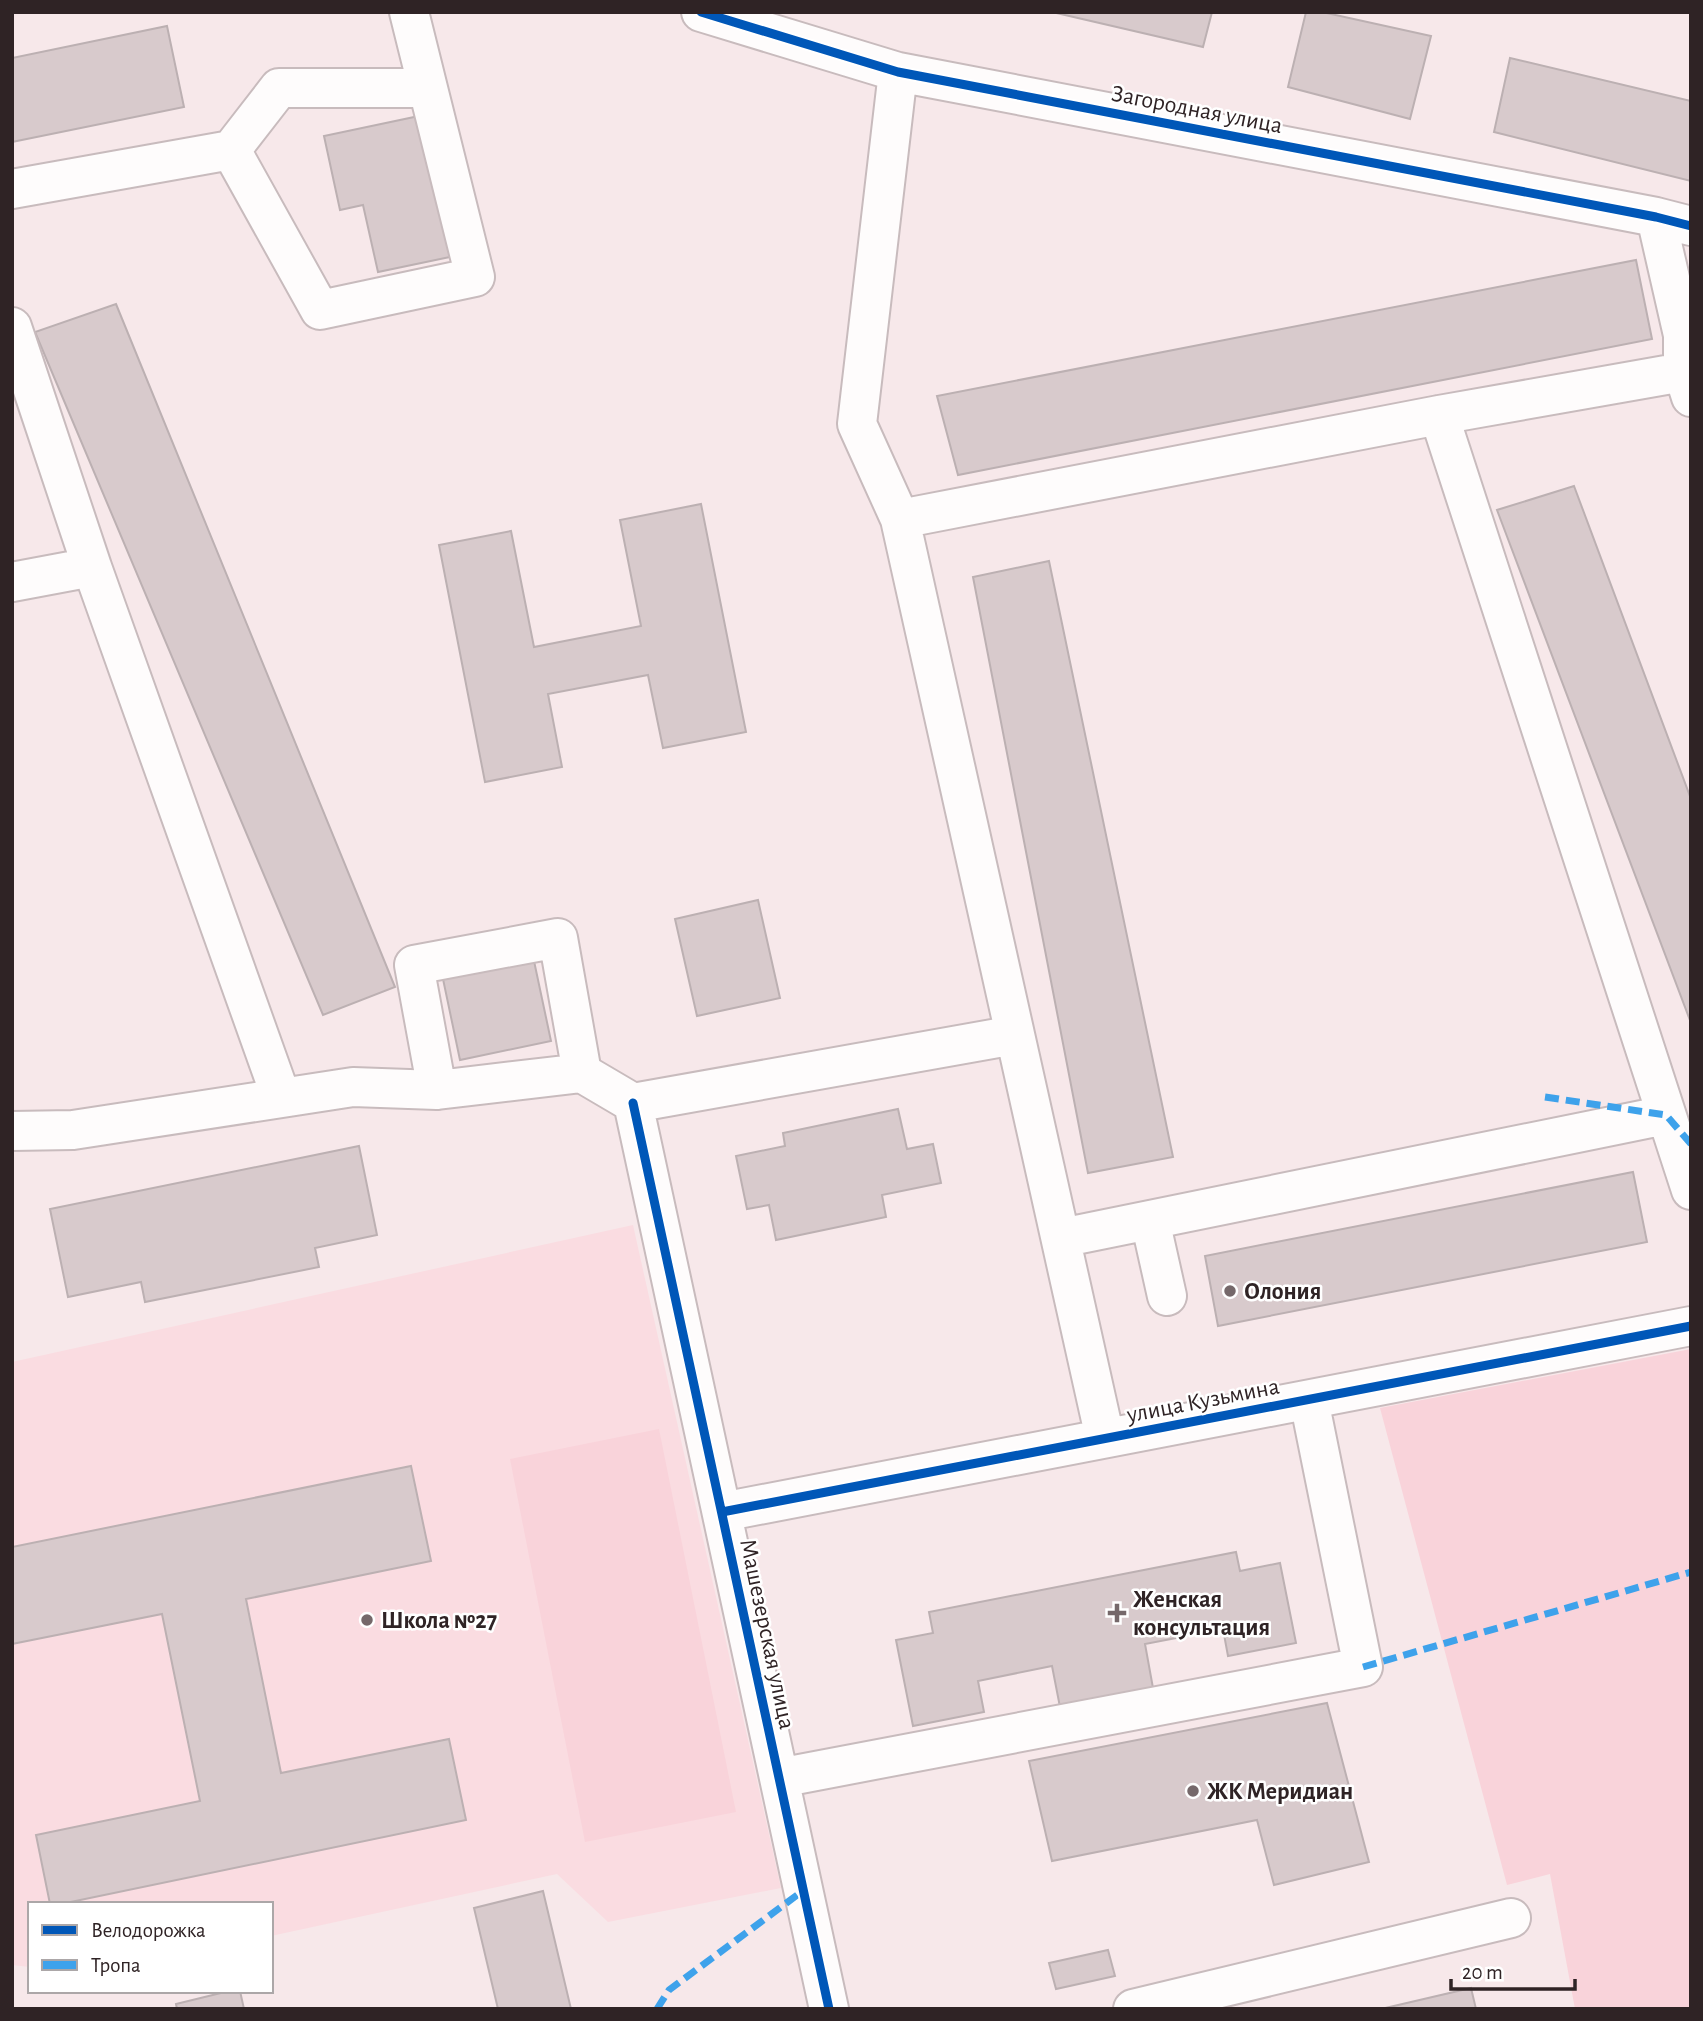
<svg xmlns="http://www.w3.org/2000/svg" width="1703" height="2021" font-family="'Alegreya Sans',sans-serif">
<style>
.built{fill:#fadce1}
.green{fill:#f9d3da}
.building{fill:#d8cacc;stroke:#bcb0b2;stroke-width:2}
.lines{fill:none;stroke-linecap:round;stroke-linejoin:round}
.minor-casing{stroke:#c8bbbd;stroke-width:42}
.minor{stroke:#fefcfc;stroke-width:38}
.quiet{stroke:#3ea2eb;stroke-width:7;stroke-dasharray:14 7;stroke-linecap:butt}
.cycleway-casing{stroke:#fff;stroke-width:13}
.cycleway{stroke:#0057b8;stroke-width:9}
.poi-dot{fill:#75686a;stroke:#fff;stroke-width:2.5}
.labels{text-anchor:middle;stroke-width:5;stroke-linejoin:round;paint-order:stroke}
.street-label{font-size:24px;fill:#2f2325;stroke:#fff}
.poi-label{font-size:24px;font-weight:bold;fill:#2f2325;stroke:#fff;text-anchor:start}
</style>
<rect width="100%" height="100%" fill="#f7e8ea"/>
<!-- built -->
<path class="built" d="M633,1225L781,1888L608,1922L557,1874L271,1936V1904H30V1967L12,1965V1362Z"/>
<!-- green -->
<path class="green" d="M1691,1349V2009H1575L1550,1874L1507,1885L1380,1408Z
M659,1429L736,1812L585,1842L510,1459Z"/>
<!-- building -->
<path class="building" d="M1052,12H1212L1203,47Z
M1306,12H1322L1431,36L1410,119L1288,87Z
M167,26L184,107L12,142V58Z
M1510,58L1691,101V181L1494,132Z
M419,116L450,257L378,272L363,205L340,210L324,136Z
M1636,260L1652,339L958,475L937,396Z
M116,304L395,987L323,1015L35,332Z
M1574,486L1691,799V1023L1497,510Z
M701,504L746,732L663,748L648,675L548,694L562,767L485,782L439,545L511,531L534,647L641,626L620,520Z
M1049,561L1173,1157L1088,1173L973,577Z
M758,900L780,998L697,1016L675,919Z
M534,961L551,1041L460,1060L443,979Z
M898,1109L907,1149L933,1144L941,1183L882,1195L886,1217L776,1240L769,1205L747,1209L736,1156L785,1146L783,1133Z
M359,1146L377,1235L315,1248L319,1267L145,1302L141,1282L68,1297L50,1209Z
M1633,1172L1647,1242L1218,1326L1205,1256Z
M411,1466L431,1561L246,1599L281,1773L449,1739L466,1820L61,1904H50L36,1835L200,1801L162,1614L12,1644V1547Z
M1236,1552L1240,1571L1280,1563L1296,1643L1228,1656L1223,1629L1145,1644L1153,1688L1060,1707L1052,1666L978,1681L984,1712L913,1726L896,1640L933,1633L929,1612Z
M1327,1703L1369,1862L1274,1885L1257,1820L1052,1861L1029,1761Z
M543,1891L571,2009H498L474,1908Z
M1108,1950L1115,1976L1056,1989L1049,1963Z
M1471,1988L1476,2009H1381Z
M229,1991H240L244,2009H177L176,2004Z"/>
<g class="lines">
<!-- minor casing -->
<g class="minor-casing">
<path id="minor" d="M701,12L898,72L1656,217L1691,226
M898,72L857,424L900,519
M231,150L320,310L475,277L409,12
M12,189L231,150L279,88H426
M1656,217L1683,335V372
M12,327L92,567L12,582
M1439,415L1691,1190
M92,567L281,1097
M437,1090L414,965L558,938L582,1073
M633,1103L829,2009
M12,1131L73,1130L353,1087L437,1090L582,1073L633,1103L1015,1035
M1150,1220L1167,1296
M1061,1238L1666,1115
M1105,1438L900,519L1439,415L1683,372L1691,397
M722,1512L1691,1326
M779,1778L1363,1667L1309,1400
M1133,2009L1511,1918"/>
</g>
<!-- minor -->
<use href="#minor" class="minor"/>
<!-- quiet -->
<path class="quiet" d="M1545,1097L1666,1115L1691,1144
M1363,1667L1691,1572
M657,2009L669,1990L804,1890"/>
<!-- cycleway casing -->
<g class="cycleway-casing">
<path id="cycleway" d="M701,12L898,72L1656,217L1691,226
M633,1103L829,2009
M722,1512L1691,1326"/>
</g>
<!-- cycleway -->
<use href="#cycleway" class="cycleway"/>
</g>
<!-- markers -->
<g class="poi-dot">
<circle cx="1230" cy="1291" r="7"/>
<path d="M1113.5 1602.5h7v7h7v7h-7v7h-7v-7h-7v-7h7z"/>
<circle cx="367" cy="1620" r="7"/>
<circle cx="1193" cy="1791" r="7"/>
</g>
<g class="labels">
<!-- street labels -->
<g class="street-label">
<text transform="translate(1197 109) rotate(11)" y="8">Загородная улица</text>
<text transform="translate(1203 1400) rotate(-11)" y="8">улица Кузьмина</text>
<text transform="translate(768 1634) rotate(78)" y="8">Машезерская улица</text>
</g>
<!-- poi labels -->
<g class="poi-label">
<text x="1244" y="1299">Олония</text>
<text x="1133" y="1607">Женская<tspan x="1133" dy="28">консультация</tspan></text>
<text x="381" y="1628">Школа №27</text>
<text x="1207" y="1799">ЖК Меридиан</text>
</g>
</g>
<!-- border -->
<rect width="1703" height="2021" fill="none" stroke="#2f2325" stroke-width="28"/>
<!-- legend -->
<rect x="28" y="1902" width="245" height="91" fill="#ffffff" stroke="#aca7a8" stroke-width="2"/>
<rect x="42" y="1925" width="35" height="10" fill="#0057b8" stroke="#aca7a8" stroke-width="2"/>
<text x="91" y="1937" font-size="21" fill="#2f2325">Велодорожка</text>
<rect x="42" y="1960" width="35" height="10" fill="#3ea2eb" stroke="#aca7a8" stroke-width="2"/>
<text x="91" y="1972" font-size="21" fill="#2f2325">Тропа</text>
<!-- scale -->
<path d="M1451 1979v10h124v-10" fill="none" stroke="#2f2325" stroke-width="3.5"/>
<text x="1462" y="1979" font-size="21" fill="#2f2325" stroke="#ffffff" stroke-width="5" paint-order="stroke">20 m</text>
</svg>
